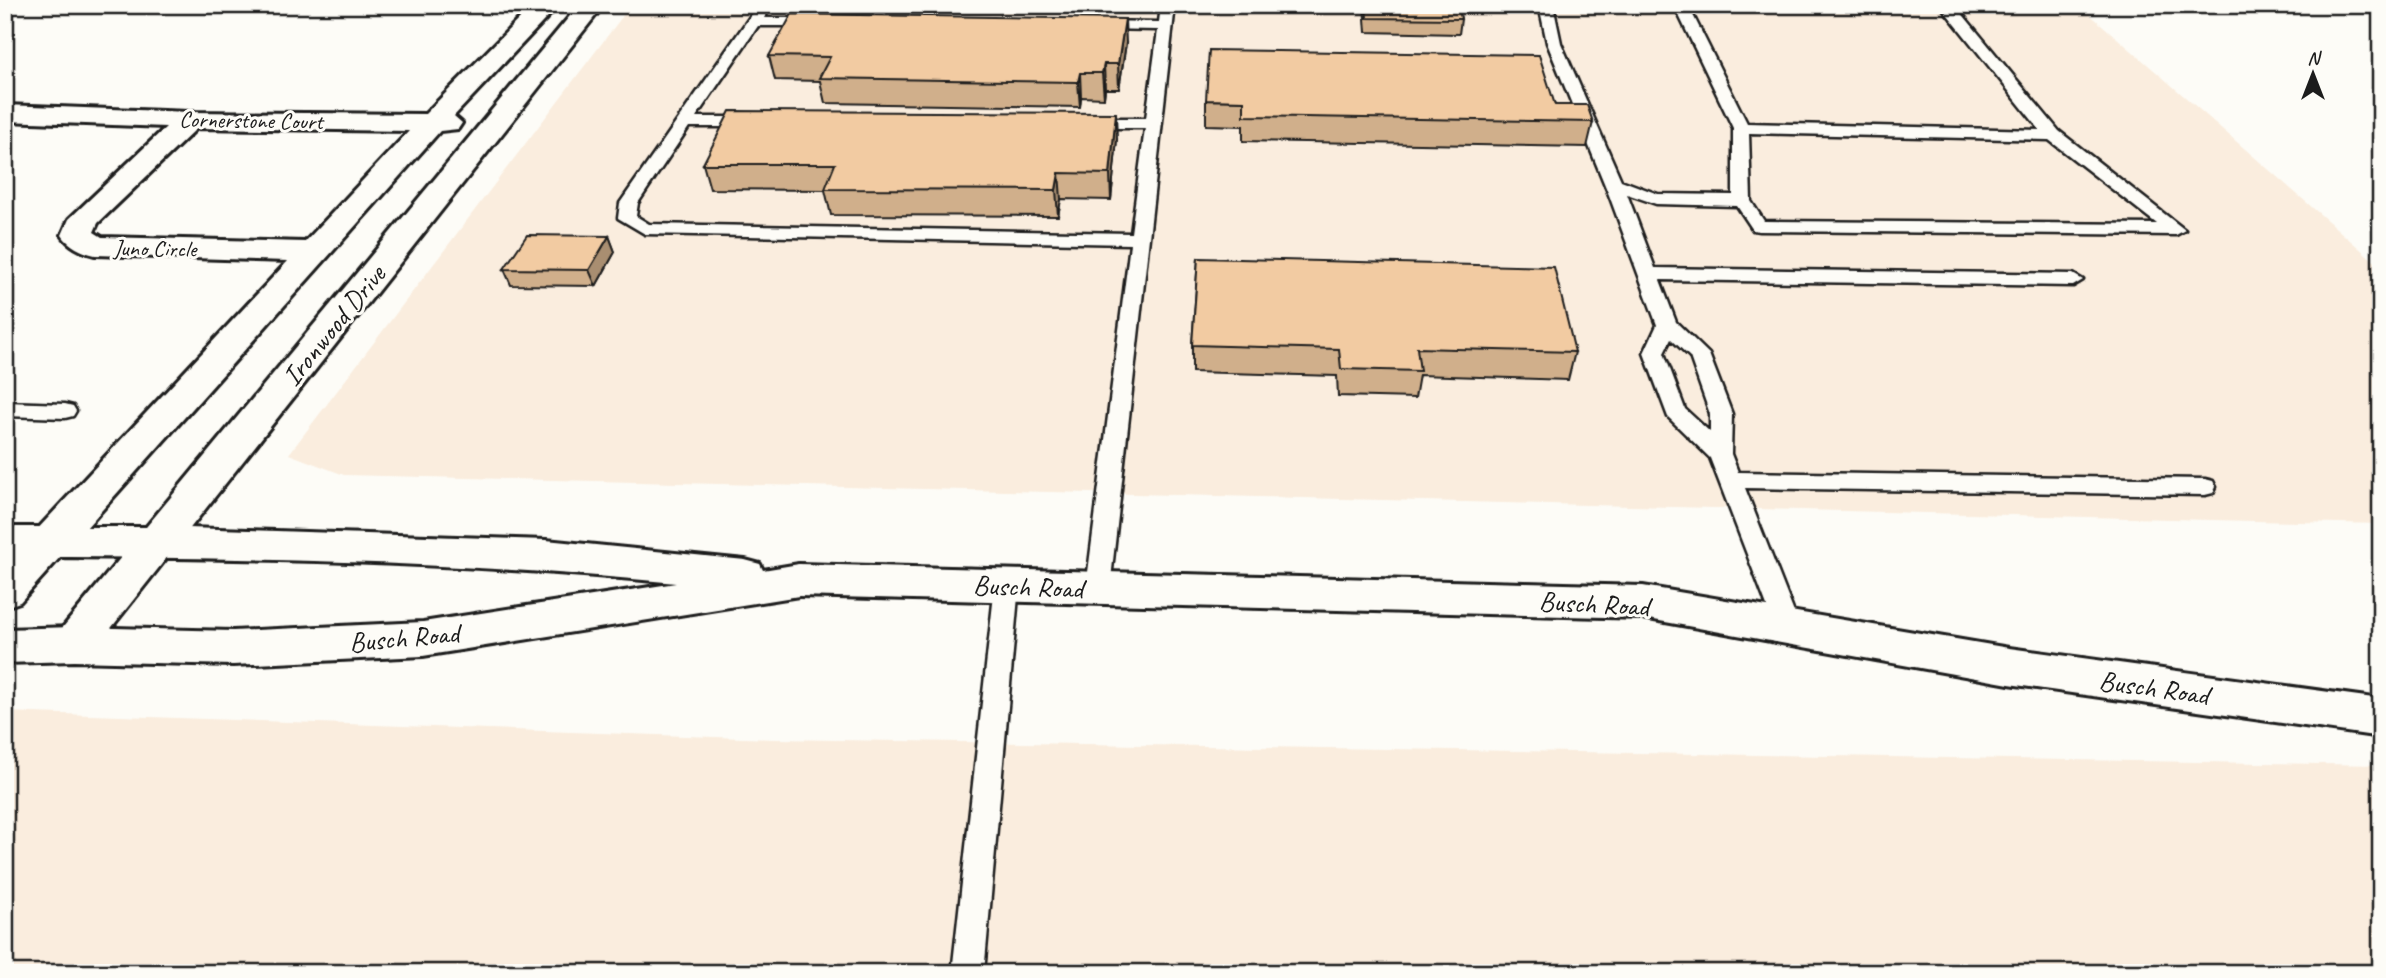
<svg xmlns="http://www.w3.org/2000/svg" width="2386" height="978" font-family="Caveat,sans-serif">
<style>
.built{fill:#faedde}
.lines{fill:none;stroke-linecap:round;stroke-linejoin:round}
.service-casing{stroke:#1c1c1c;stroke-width:5}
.minor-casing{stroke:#1c1c1c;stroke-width:6}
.tertiary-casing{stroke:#1c1c1c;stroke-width:6}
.service{fill:#fdfcf7;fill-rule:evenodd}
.minor{fill:#fdfcf7;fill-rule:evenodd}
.tertiary{fill:#fdfcf7;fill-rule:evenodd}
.wall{fill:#d0af8b;stroke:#1c1c1c;stroke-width:2}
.shaded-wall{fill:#a98e71;stroke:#1c1c1c;stroke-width:2}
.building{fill:#f2cba2;stroke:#1c1c1c;stroke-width:2}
.labels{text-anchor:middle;stroke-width:6;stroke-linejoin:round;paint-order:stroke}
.far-street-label{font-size:23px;fill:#1c1c1c;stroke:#fdfcf7}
.street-label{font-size:28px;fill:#1c1c1c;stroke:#fdfcf7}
</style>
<rect width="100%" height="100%" fill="#fdfcf7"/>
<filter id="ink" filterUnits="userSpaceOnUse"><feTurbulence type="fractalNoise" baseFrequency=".0143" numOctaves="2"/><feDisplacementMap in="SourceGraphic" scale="14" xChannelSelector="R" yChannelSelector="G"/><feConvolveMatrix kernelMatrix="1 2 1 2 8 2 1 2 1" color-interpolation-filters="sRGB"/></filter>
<g filter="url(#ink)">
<!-- built -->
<path class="built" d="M631,5H2079L2381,267V524L344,475L289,454Z
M5,712L774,739L2381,765V973H5Z"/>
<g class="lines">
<!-- service casing -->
<g class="service-casing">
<path id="service" d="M758,5H772L764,18H817L824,22L817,26H758L696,117H755L763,122L755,127H689L638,203L636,216L649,224L1131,233L1145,128H1087L1079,123L1087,118H1146L1158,30L1096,29L1089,25L1096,21L1159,22L1161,5H1175L1110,588L1107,595L1098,597L1089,595L1086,588L1130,244L645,234L618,218L620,203Z
M1539,5H1553L1561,43L1621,180L1658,194L1733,195V128L1674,5H1688L1747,123L2040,130L1940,5H1955L2059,131L2185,230L2176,235L1759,231L1753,230L1737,206L1656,204L1627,194L1655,268L2073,274L2083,280L2073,286L1660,280L1676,322L1709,354L1732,414L1731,454L1738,472L2205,479L2213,481L2216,487L2213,493L2205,495L1745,488L1800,628L1796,635L1787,638L1778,635L1710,458L1668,417L1644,353L1657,325L1609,195L1547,43ZM1749,133L2049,140L2157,224L1764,221L1751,201ZM1671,339L1690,357L1710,414V432L1685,409L1664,353Z
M5,402L65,404L73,406L76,411L73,416L65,418L5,416Z
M1007,576L1016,578L1019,585L984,973H952L995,585L998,578Z"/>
</g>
<!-- minor casing -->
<g class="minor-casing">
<path id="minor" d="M533,5H559L454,116L462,123L458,129L440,131L20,602L5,607V564L288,261L95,255C82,252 69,246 62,235L69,219L166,127L5,121V105L190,112L425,114ZM197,128L409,131L305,242L102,237L94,232L98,223Z
M579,5H604L89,656L74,661L59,656L52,644L59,632Z
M799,564L1643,586L2009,648L2381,699V737L2009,684L1643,618L799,596L784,591L778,580L784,569Z"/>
</g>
<!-- tertiary casing -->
<g class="tertiary-casing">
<path id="tertiary" d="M5,527H157L546,540L745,560L760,564L763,570L799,564L814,569L820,580L814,591L799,596L423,656L233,665L74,661L5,663V629L74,627L233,631L423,622L676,583C453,561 229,557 5,557Z"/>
</g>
<!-- service -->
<use href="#service" class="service"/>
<!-- minor -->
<use href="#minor" class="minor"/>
<!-- tertiary -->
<use href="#tertiary" class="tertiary"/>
</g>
<!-- wall -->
<path class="wall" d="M895,5H1103V9Z
M1364,5H1458L1461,19L1459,34L1366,32Z
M1126,43L1119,89H1105L1104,98L1081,97L1080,107L825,103L820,81L775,80L769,56Z
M1206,100L1555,105L1593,122L1587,147L1243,141V126L1206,125Z
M1117,139L1111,200L1061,199L1058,216L831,215L825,190L710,189L703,164Z
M609,236L615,252L596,286L511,285L504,269Z
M1198,258L1575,352L1568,380L1419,375L1415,398L1338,396L1337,376L1192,372V345Z"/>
<!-- shaded-wall -->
<path class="shaded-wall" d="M1125,19L1126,43L1119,89L1118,64Z
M1104,64L1105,89L1104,98L1102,73Z
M1080,73L1081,97L1080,107L1078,82Z
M1116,113L1117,139L1111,200L1110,174Z
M1059,173L1061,199L1058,216L1056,190Z
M609,236L615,252L596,286L589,270Z"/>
<!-- building -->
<path class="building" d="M1366,5H1458L1461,19L1367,18Z
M792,14L1125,19L1118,64H1104L1102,73H1080L1078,82L819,78L830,57L769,56Z
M1209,50L1539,55L1555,105H1587L1593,122L1244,116V101L1206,100Z
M730,111L1116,113L1110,174L1059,173L1056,190L825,189L835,164H703Z
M527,235L609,236L589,270L504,269Z
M1198,258L1554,267L1575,352L1417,348L1420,371L1341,369L1339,349L1192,345Z"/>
</g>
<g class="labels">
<!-- far-street labels -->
<g class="far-street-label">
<text transform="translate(251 120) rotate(1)" y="8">Cornerstone Court</text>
<text transform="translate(155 248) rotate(1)" y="8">Juno Circle</text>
</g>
<!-- street labels -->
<g class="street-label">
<text transform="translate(333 325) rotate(-51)" y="10">Ironwood Drive</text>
<text transform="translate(1028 586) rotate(2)" y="10">Busch Road</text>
<text transform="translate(1594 603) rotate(3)" y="10">Busch Road</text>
<text transform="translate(404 637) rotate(-5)" y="10">Busch Road</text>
<text transform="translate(2154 687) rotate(8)" y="10">Busch Road</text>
</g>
</g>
<!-- margin -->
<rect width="2386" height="978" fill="none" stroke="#fdfcf7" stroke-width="28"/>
<rect x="14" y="14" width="2358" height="950" fill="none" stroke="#1c1c1c" stroke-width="2.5" filter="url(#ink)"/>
<!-- north arrow -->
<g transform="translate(2313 74)" stroke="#fdfcf7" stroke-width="5" paint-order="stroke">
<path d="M0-5L12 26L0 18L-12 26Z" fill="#1c1c1c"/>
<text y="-10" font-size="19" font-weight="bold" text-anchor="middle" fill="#1c1c1c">N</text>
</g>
</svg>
